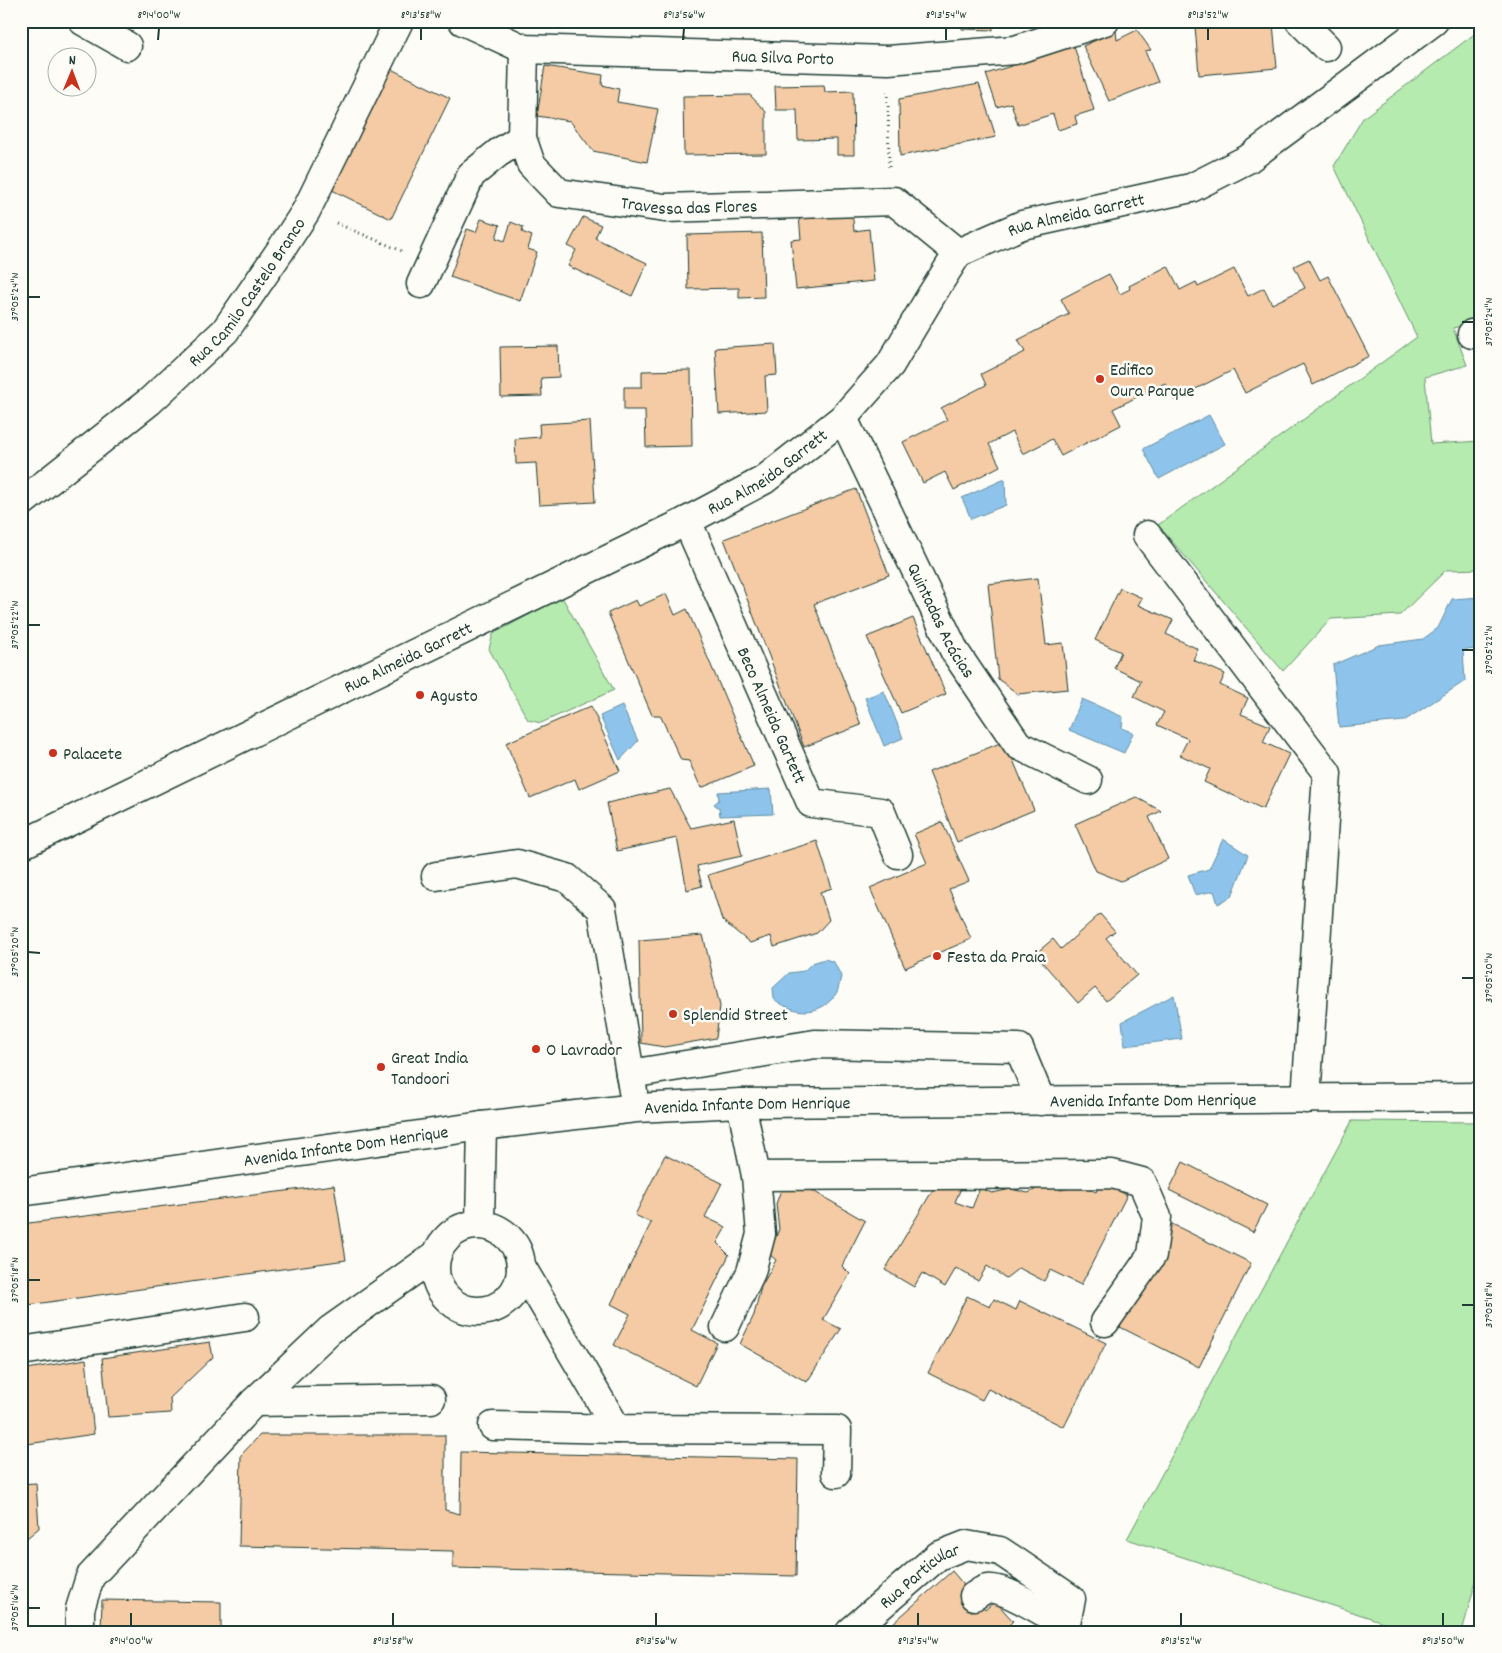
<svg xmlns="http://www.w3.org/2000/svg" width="1502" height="1653" font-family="Dekko,sans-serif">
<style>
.green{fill:#b5ebae;stroke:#6a9471}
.water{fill:#8ec4ec;stroke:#628ea2}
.building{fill:#f4cba4;stroke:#1f3d34}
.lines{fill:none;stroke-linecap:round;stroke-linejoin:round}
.minor-casing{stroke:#1f3d34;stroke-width:31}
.path{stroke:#1f3d34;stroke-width:3;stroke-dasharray:1 4;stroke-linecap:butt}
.minor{stroke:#fdfcf7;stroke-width:28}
.ticks{fill:none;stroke:#1f3d34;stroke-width:2}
.poi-dot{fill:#c8321e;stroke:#fdfcf7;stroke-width:2}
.labels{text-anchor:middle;stroke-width:5;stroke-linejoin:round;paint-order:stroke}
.street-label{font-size:18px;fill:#1f3d34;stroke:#fdfcf7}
.poi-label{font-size:18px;fill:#1f3d34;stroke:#fdfcf7;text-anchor:start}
.neatline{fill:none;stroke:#1f3d34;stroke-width:2}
.ticks-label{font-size:12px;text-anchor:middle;fill:#1f3d34}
</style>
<rect width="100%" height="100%" fill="#fdfcf7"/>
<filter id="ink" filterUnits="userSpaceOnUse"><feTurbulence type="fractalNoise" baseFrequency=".02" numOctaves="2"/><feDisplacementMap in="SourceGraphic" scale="10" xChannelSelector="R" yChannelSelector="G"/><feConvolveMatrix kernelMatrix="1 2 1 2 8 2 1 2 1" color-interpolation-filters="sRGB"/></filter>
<g filter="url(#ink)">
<!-- green -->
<path class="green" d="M1481,29V321L1453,328L1467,365L1425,377L1431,444L1481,441V569L1446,570L1400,615L1331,619L1283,671L1158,525L1417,337L1334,166L1363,118Z
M562,597L614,690L541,723L528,720L489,649L493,634Z
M1352,1121L1481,1122V1562L1462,1632H1414L1127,1539Z"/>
<!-- water -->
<path class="water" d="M1209,415L1225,444L1159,479L1143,449Z
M1005,479L1006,505L971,519L962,498Z
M1481,597V649L1463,650L1465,681L1404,721L1339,727L1333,665L1379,645L1423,639L1438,628L1452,599Z
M884,691L903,738L884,746L865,698Z
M1082,699L1123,717L1122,728L1133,733L1124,753L1069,730Z
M622,706L638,741L620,760L600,716Z
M771,789L773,814L720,816L719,808L714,804L719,800L718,792Z
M1223,839L1248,855L1232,896L1218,904L1214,891L1195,895L1188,875L1209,869Z
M825,959L834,962L841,976C840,981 839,987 837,992C822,1017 794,1015 774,999L773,988L789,973L804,971L812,963Z
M1174,995L1182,1039L1125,1046L1122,1022Z"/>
<!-- building -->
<path class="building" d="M650,21H683V24H650Z
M811,21H865V26L811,24Z
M901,21H922V25L901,24Z
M962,21H993V30L962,29Z
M1241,21H1271L1273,23L1277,68L1199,75L1195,26L1242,22Z
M1137,30L1151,50L1145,51L1158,82L1109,101L1083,46L1116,31L1117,40Z
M1074,46L1094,110L1075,116L1077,124L1058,130L1053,114L1018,125L1011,103L997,107L986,74Z
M545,66L603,75L602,85L619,89L617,102L658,109L647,162L593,151L570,121L537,116Z
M391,69L450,98L391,219L332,190Z
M979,84L996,137L900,156L899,99Z
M824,85L825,92L853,91L854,155H837V139L798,140L797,110H776L775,86Z
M750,95L766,112V154L684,155L683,96Z
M852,210L854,231L869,229L874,281L796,289L791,240L801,239L799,216Z
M583,217L601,225L595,238L647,263L632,296L568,266L576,250L568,246Z
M481,219L500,225L496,238L505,241L511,222L523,227L522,232L532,236L528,249L537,252L520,301L450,277L467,229L476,232Z
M762,233L764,297L739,298V288L688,289L687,235Z
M1309,259L1320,280L1328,276L1369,356L1313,385L1303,364L1245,393L1233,370L1174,400L1165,383L1113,409L1121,425L1061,456L1052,439L1023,454L1012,432L989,444L1000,466L954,490L945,472L923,483L903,442L947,420L941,408L986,385L981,374L1025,352L1018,340L1069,314L1061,299L1109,274L1120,294L1130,289L1129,286L1168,266L1180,290L1196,282L1198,287L1234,269L1248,296L1264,288L1272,304L1305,288L1294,266Z
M775,344L777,375L765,376L767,411L719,414L715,348Z
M558,346L559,377L541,378L542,396L501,397L500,347Z
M691,370L692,446L646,447L645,410H624V387H642V371Z
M590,421L595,502L539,505L536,463L516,464L515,439L540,437L539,424Z
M856,489L889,575L814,604L861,725L804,747L724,539Z
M1038,578L1046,645L1063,643L1068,689L1018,694L998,679L988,584Z
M1120,588L1142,598L1138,605L1173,620L1166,634L1198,649L1193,660L1225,674L1220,685L1248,698L1241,714L1270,726L1263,742L1289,754L1263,809L1204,782L1210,769L1180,755L1188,739L1157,725L1164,712L1134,697L1141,681L1114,668L1121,652L1095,640Z
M666,594L675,615L687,609L754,766L701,788L689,761L681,760L660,715H652L608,613L636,600L639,606Z
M913,618L946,694L901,713L867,637Z
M591,706L620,771L579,789L575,779L530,798L506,743Z
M1005,741L1034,810L957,842L929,772Z
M670,789L691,828L734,819L742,856L697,866L702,886L687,890L677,838L617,851L607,803Z
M1136,797L1161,811L1149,817L1168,859L1121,881L1096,871L1075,824Z
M942,822L969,881L949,889L971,939L905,968L870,888L927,863L914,834Z
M817,841L832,888L820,892L829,920L817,933L774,947L771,936L750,943L722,920L708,875Z
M1100,914L1115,931L1106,938L1137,975L1106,1001L1095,988L1078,1003L1035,954L1053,939L1061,949Z
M703,935L720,1006L716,1038L664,1047L641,1043L639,940Z
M665,1155L722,1183L705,1217L726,1227L717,1243L729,1255L692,1330L717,1343L696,1386L614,1345L630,1314L611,1304L651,1223L635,1215Z
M1183,1162L1267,1205L1253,1232L1169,1190Z
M1101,1182L1127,1195L1081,1285L1050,1270L1044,1281L1019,1268L1006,1278L987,1266L978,1281L956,1268L945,1287L922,1273L914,1287L885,1270L934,1188H961L955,1202L972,1208L980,1188L992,1193L1011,1189L1028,1193L1047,1184L1061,1190L1083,1186L1096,1192Z
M801,1184L865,1221L842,1266L850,1274L823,1320L841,1329L807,1382L740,1344L754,1315L761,1287L776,1260L769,1254L779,1229L776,1204L782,1187Z
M334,1185L346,1260L21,1306V1224Z
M1172,1224L1251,1263L1199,1367L1120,1327Z
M967,1296L990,1307L994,1299L1016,1310L1020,1301L1106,1343L1064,1427L988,1389L982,1400L928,1373Z
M210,1342L213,1357L170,1398L171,1413L108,1417L102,1358Z
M86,1359L94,1434L21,1445V1370Z
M260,1435H445V1510L460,1514L461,1452L798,1459L796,1576L453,1568V1551L239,1546L241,1455Z
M36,1483L39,1528L21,1543V1484Z
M952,1571L985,1610L995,1601L1013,1621L1002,1632H883Z
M102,1600L221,1602V1632H101Z"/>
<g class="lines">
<!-- minor casing -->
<g class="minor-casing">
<g id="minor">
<path d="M83,21L127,46"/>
<path id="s1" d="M463,21L524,49L888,60L1015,50L1105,21"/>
<path d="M1300,21L1326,47"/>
<path id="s2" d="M524,49L522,138L531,164L559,193L665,208L894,201L958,253"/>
<path d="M421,284L471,175L498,153L522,138"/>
<path d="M1472,334L1481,333"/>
<path id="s3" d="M843,418L955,652L1018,745L1088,780"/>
<path id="s4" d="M21,503L150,401L225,331L280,251L306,211L399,21"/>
<path id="s5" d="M687,521L811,803L881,812L898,854"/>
<path d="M1147,535L1327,773L1306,1099"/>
<path id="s6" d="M21,845L687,521L764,480L843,418L890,365L932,294L958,253L1022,225L1191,188L1248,159L1434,21"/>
<path d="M436,876L517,864L567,878L602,909L633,1091"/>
<path d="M630,1074L815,1044L1019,1048L1041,1101"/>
<path d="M756,1176L1112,1174L1142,1182L1157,1217L1152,1255L1105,1322"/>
<path id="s7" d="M21,1192L482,1126L636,1108L741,1103L1481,1097"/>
<path d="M480,1224L482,1126"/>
<circle cx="478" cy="1268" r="43"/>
<path d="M521,1266L617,1429L837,1430L836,1473"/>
<path d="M725,1327L751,1272L761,1234L756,1176L741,1103"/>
<path d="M21,1351L245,1317"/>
<path d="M254,1402L431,1399"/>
<path d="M493,1426L617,1429"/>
<path d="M974,1596C978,1594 982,1590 987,1589C1005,1586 1049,1616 1066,1625"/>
<path d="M80,1632V1609L90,1577L254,1402L330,1330L436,1255"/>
<path id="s8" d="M850,1632L938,1556L966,1545L1000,1551L1071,1599L1064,1632"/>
</g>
</g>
<!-- path -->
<path class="path" d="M888,91L889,170
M336,223L402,251"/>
<!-- minor -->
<use href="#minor" class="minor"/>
</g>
</g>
<!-- ticks -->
<path class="ticks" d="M158,40L159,28M421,40V28M683,40L684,28M946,40V28M1208,40V28M28,297H40M1462,322H1474M28,625H40M1462,650H1474M28,952L40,953M1462,978H1474M28,1280H40M1462,1305H1474M28,1608H40M131,1626V1613M393,1626V1613M656,1626V1613M918,1626V1613M1181,1626V1613M1443,1626V1613"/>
<!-- markers -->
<g class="poi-dot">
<circle cx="1100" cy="379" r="5"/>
<circle cx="420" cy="695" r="5"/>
<circle cx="53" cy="753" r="5"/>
<circle cx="937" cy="956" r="5"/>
<circle cx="673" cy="1014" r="5"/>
<circle cx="536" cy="1049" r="5"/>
<circle cx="381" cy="1067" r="5"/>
</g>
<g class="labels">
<!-- street labels -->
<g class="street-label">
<text dy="6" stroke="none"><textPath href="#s1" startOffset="326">Rua Silva Porto</textPath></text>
<text dy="6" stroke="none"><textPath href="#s2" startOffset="288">Travessa das Flores</textPath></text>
<text dy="6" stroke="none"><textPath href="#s6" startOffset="1255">Rua Almeida Garrett</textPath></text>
<text dy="6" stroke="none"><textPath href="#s4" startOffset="311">Rua Camilo Castelo Branco</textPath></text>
<text dy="6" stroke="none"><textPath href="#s6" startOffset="835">Rua Almeida Garrett</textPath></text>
<text dy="6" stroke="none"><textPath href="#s3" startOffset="225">Quintadas Acácias</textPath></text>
<text dy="6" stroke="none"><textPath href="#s6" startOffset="430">Rua Almeida Garrett</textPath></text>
<text dy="6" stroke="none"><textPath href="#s5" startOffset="212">Beco Almeida Gartett</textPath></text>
<text dy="6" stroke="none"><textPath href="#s7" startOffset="1138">Avenida Infante Dom Henrique</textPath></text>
<text dy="6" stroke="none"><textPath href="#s7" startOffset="732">Avenida Infante Dom Henrique</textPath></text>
<text dy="6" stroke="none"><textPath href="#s7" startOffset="328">Avenida Infante Dom Henrique</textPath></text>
<text dy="6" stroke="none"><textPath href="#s8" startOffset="90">Rua Particular</textPath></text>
</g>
<!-- poi labels -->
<g class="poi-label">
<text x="1110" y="375">Edifico<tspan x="1110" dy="21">Oura Parque</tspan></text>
<text x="430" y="701">Agusto</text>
<text x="63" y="759">Palacete</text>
<text x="947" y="962">Festa da Praia</text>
<text x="683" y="1020">Splendid Street</text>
<text x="546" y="1055">O Lavrador</text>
<text x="391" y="1063">Great India<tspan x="391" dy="21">Tandoori</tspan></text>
</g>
</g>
<!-- margin -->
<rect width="1502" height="1653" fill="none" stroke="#fdfcf7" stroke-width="55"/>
<!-- north arrow -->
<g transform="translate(72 72) rotate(1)"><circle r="24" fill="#fdfcf7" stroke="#a4b0a9"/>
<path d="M0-4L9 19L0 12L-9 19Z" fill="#c8321e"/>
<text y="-8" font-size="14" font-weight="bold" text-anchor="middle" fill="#1f3d34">N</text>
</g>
<rect x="28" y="28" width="1446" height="1598" class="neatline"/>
<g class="ticks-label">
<text x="159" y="18">8°14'00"W</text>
<text x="421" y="18">8°13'58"W</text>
<text x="684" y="18">8°13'56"W</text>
<text x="946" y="18">8°13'54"W</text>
<text x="1208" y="18">8°13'52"W</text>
<text transform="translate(14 297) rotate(-90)" y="4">37°05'24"N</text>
<text transform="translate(1488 322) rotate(-90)" y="4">37°05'24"N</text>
<text transform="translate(14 625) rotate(-90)" y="4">37°05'22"N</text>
<text transform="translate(1488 650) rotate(-90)" y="4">37°05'22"N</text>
<text transform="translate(14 952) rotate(-90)" y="4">37°05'20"N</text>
<text transform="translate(1488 978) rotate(-90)" y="4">37°05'20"N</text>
<text transform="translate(14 1280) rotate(-90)" y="4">37°05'18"N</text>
<text transform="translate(1488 1305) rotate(-90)" y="4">37°05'18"N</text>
<text transform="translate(14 1608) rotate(-90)" y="4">37°05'16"N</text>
<text x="131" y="1644">8°14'00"W</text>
<text x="393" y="1644">8°13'58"W</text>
<text x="656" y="1644">8°13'56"W</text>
<text x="918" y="1644">8°13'54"W</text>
<text x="1181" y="1644">8°13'52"W</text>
<text x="1443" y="1644">8°13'50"W</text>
</g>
</svg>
